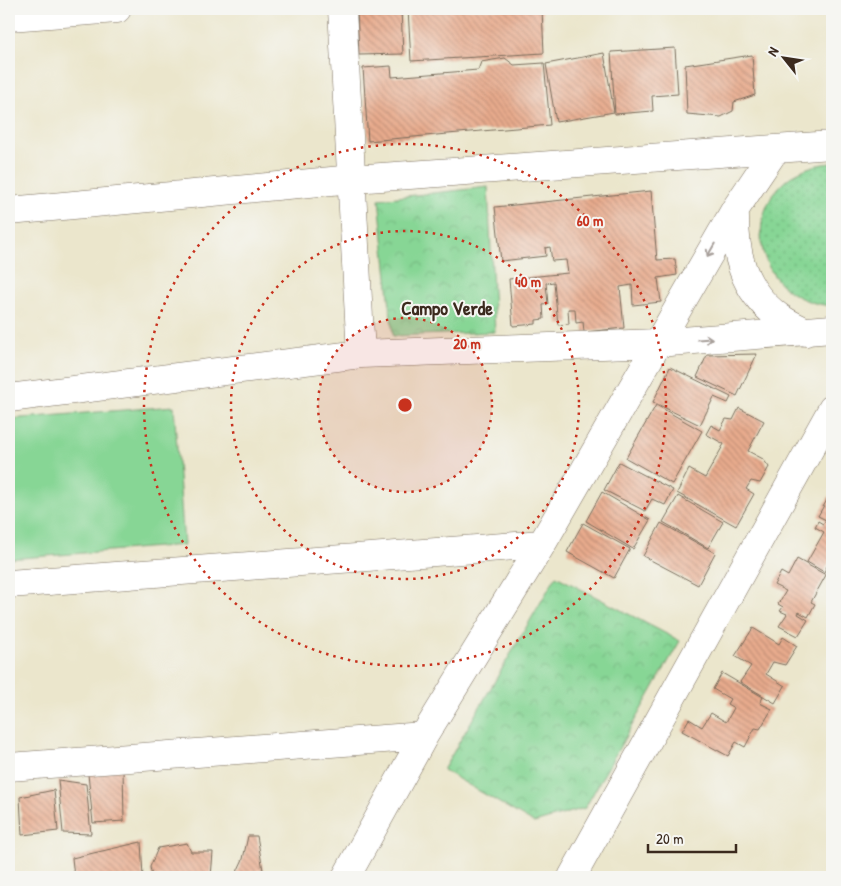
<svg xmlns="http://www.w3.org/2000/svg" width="841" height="886" font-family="'Patrick Hand',sans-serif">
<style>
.grass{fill:url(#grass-dots);stroke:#61805a}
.park{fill:url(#park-crowns);stroke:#61805a}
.pitch{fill:#87d695;stroke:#61805a}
.building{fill:url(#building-back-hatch)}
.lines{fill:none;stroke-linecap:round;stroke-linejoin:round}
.street-casing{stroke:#796c5b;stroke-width:29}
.street{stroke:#fff;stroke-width:28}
.oneway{stroke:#a79f9a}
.ring{fill:none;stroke:#c8321e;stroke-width:2.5;stroke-dasharray:2.5 5}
.labels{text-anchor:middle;stroke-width:4;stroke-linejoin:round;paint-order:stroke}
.neighbourhood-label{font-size:19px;font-weight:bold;fill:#3b2a1e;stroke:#f6f6f2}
.centre{fill:#c8321e;stroke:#f6f6f2;stroke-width:2.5}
.ring-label{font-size:15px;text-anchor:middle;font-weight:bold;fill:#c8321e;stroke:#f6f6f2;stroke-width:4;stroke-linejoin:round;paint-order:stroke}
</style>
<defs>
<pattern id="grass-dots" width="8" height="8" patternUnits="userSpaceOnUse" patternTransform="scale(1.25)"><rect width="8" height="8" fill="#87d695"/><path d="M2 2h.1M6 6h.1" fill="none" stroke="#75b880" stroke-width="1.8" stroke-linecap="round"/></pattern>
<pattern id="park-crowns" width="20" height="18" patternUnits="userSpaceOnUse" patternTransform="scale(1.25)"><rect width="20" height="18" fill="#87d695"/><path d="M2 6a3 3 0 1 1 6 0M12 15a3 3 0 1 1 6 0" fill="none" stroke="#75b880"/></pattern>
<pattern id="building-back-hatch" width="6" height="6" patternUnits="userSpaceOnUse" patternTransform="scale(1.25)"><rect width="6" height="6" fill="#e8ab8d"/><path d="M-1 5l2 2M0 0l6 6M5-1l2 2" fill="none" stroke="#bd8b73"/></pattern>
</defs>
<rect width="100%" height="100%" fill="#f6f6f2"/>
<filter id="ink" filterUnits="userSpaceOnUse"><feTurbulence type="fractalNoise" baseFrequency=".02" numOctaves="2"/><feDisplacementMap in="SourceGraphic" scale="10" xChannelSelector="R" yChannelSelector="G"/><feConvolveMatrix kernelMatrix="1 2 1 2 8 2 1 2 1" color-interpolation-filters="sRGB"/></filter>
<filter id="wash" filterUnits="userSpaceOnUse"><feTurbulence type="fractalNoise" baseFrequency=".0096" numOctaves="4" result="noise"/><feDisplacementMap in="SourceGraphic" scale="20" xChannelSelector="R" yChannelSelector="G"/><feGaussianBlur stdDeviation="1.12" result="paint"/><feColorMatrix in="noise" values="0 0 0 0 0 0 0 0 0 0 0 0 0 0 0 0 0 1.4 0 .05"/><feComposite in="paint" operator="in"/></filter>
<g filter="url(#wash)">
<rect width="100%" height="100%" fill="#ebe6cc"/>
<!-- grass -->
<path class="grass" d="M832,163V306C736,298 739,169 832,163Z"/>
<!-- park -->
<path class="park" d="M488,187L495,332L393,336L379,199Z
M556,576L680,641L585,808L534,823L443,770Z"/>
<!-- pitch -->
<path class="pitch" d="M174,406L184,545L9,559V419Z"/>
<g id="blocks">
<!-- building -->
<path class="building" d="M357,9H401L403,54L359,55Z
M408,9H542L544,53L411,61Z
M675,48L678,94L652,96L653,111L615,114L611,52Z
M604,53L614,112L556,122L546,64Z
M752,55L755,95L734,102L733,111L721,117L687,114L685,65Z
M505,58L514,65L544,63L550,125L368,141L363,68L391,66L392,77L478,70L481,62Z
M651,191L657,260L675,259L677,275L658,278L661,302L633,305L632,285L620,287L624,328L584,332L583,322L576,323L575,309H568L569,324L558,325L554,282L546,283L548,304L543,305L544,319L536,320V324L513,326L509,279L568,273L566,260L552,261L550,247L545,248L546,256L501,261L495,207Z
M757,354L737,396L697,377L707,355Z
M670,367L731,397L728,403L714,397L700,425L653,402Z
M656,405L702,431L672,484L626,458Z
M739,408L764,421L748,451L763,459L769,467L760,483L751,481L746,489L754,494L736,526L677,493L689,469L705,478L724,444L706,434L711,425L720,430L726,419L733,420Z
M619,462L673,490L665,505L652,499L645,511L604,490Z
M832,491V557L824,572L807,562L824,532L815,527L818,521L823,524L826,520L818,516Z
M602,492L650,520L633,549L586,521Z
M678,496L723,522L708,548L663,522Z
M583,523L630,549L614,578L567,552Z
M661,523L715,553L698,585L643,556Z
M797,559L826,575L811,602L815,604L808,617L799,612L798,614L808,620L798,636L779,626L787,614L780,611L783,607L778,604L786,591L774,585L781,572L788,576Z
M753,628L779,644L783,637L797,646L785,665L773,662L766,674L785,686L775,703L740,682L751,666L735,656Z
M722,673L763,697L760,703L772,709L760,729L755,728L745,747L736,742L728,756L682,731L689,719L702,727L711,713L726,722L734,708L727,704L730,699L713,689Z
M123,768L124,821L93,823L88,774Z
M58,780L86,784L91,834L63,833Z
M54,790L58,831L22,835L20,797Z
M248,836H257L263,870L236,874L243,859Z
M141,842L143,877H74L72,858Z
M187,843L191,852H213L211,877H152L150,867L158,848Z"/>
</g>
</g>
<g filter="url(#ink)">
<use href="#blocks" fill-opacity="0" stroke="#796c5b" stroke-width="1"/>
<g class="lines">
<!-- street casing -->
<g class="street-casing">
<path id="street" d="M342,9L361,354
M9,17L117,9
M735,210C734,252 742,290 779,317C787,323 797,327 806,332
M9,211L353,179L832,145
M9,398L361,354L657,343L832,329
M9,584L542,544
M9,767L424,736
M346,877L424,736L542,544L736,208L775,150
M572,877L832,409"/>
</g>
<!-- street -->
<use href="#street" class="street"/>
</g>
<!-- one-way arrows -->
<defs><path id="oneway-shaft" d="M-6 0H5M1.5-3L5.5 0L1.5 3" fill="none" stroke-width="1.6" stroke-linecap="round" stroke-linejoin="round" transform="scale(1.25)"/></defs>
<g class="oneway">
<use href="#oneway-shaft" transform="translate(711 250) rotate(120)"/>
<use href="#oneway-shaft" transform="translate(705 339) rotate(-4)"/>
</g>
</g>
<!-- distance rings -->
<circle cx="405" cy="405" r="87" fill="#c8321e" fill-opacity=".12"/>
<g class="ring">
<circle cx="405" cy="405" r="87"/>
<circle cx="405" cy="405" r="174"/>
<circle cx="405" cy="405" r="261"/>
</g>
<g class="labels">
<!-- neighbourhood labels -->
<g class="neighbourhood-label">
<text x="447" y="315">Campo Verde</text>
</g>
</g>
<circle cx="405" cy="405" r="8" class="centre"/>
<g class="ring-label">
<text x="590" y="226">60 m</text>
<text x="528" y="287">40 m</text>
<text x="467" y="349">20 m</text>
</g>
<!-- margin -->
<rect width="841" height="886" fill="none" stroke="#f6f6f2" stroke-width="30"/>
<!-- north arrow -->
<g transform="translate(784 58) rotate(300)" stroke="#f6f6f2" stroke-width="4" paint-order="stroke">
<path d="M0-4L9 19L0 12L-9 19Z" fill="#3b2a1e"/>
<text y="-8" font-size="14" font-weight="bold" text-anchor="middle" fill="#3b2a1e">N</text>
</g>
<!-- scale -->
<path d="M648 844v8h88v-8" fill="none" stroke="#3b2a1e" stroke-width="2.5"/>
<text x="656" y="844" font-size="15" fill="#3b2a1e" stroke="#f6f6f2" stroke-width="4" paint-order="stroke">20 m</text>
</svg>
